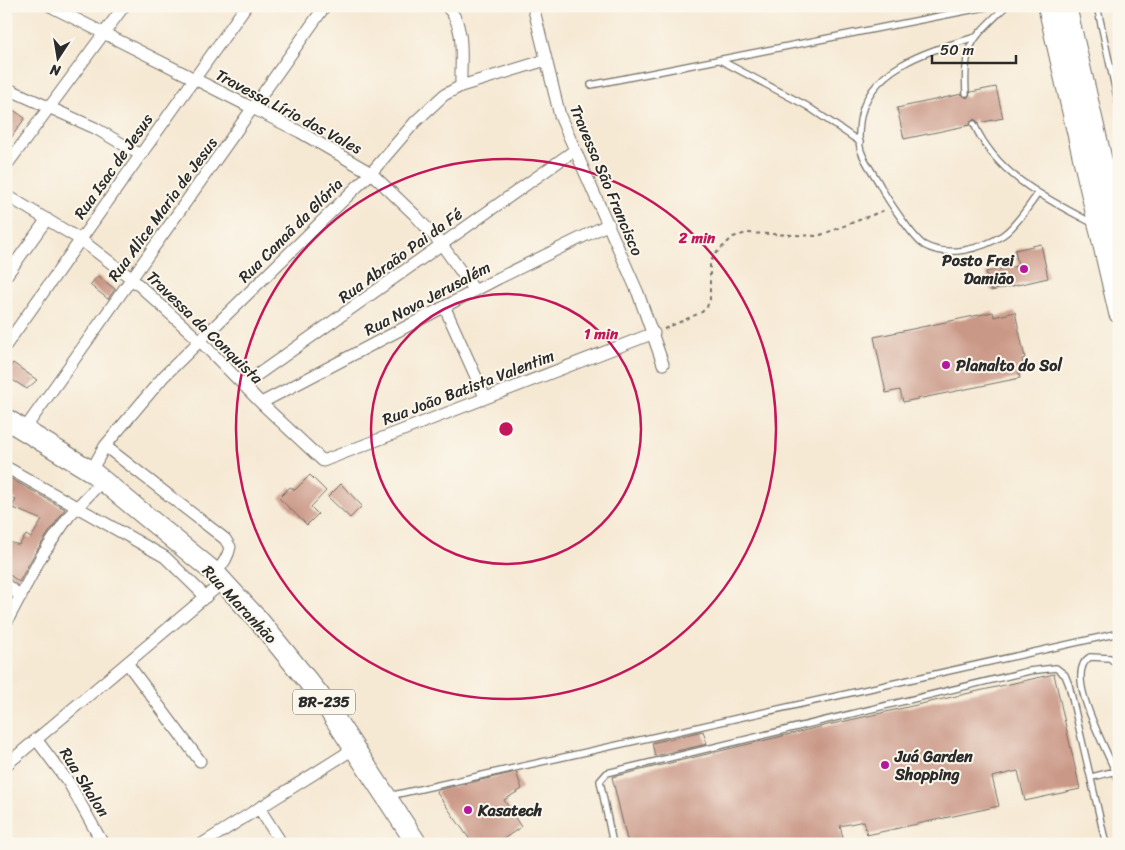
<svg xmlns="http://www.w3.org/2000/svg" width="1125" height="850" font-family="Sriracha,sans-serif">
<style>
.building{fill:#ca9887}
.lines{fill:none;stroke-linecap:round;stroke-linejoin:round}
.service-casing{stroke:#726e66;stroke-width:8}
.minor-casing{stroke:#726e66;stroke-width:13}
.trunk-casing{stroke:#726e66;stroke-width:22}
.path{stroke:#726e66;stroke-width:2;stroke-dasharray:4 4;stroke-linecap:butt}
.service{stroke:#fff;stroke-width:5.5}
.minor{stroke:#fff;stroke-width:11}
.trunk{stroke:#fff;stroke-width:20}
.ring{fill:none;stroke:#c2185b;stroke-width:2.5}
.poi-dot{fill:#b5179e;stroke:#fbf7ec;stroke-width:2}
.labels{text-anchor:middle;stroke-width:4;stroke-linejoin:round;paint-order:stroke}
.shield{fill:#fbf7ec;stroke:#696865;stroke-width:1}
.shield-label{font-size:15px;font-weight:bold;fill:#2b2b2b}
.street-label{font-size:16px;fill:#2b2b2b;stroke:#fbf7ec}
.poi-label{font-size:16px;font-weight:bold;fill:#2b2b2b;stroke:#fbf7ec;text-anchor:start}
.centre{fill:#c2185b;stroke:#fbf7ec;stroke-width:2.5}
.ring-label{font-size:15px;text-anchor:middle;font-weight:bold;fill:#c2185b;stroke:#fbf7ec;stroke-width:4;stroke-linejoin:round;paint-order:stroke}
</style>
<rect width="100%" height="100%" fill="#fbf7ec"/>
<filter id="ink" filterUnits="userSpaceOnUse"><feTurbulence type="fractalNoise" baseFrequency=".02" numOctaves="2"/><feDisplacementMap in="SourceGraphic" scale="10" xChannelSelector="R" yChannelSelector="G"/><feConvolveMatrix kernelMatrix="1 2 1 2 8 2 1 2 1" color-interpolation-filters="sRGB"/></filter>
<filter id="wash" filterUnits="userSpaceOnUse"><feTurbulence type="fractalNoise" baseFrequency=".0096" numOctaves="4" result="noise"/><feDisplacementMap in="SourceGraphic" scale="20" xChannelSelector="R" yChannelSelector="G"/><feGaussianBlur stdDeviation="1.12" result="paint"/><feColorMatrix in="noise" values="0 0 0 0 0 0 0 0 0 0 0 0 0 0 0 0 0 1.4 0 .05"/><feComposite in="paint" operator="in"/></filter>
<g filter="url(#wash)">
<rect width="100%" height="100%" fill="#f6e9d4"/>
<g id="blocks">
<!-- building -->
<path class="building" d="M996,87L1003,118L979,123L974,119L970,125L904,139L897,108L962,94L967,98L971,92Z
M6,105L25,118L6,145Z
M1041,244L1048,278L991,291L986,272L1018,266L1015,250Z
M98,276L115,289L108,299L90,285Z
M993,312L994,317L1015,312L1025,358L1022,359L1024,368L1018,369L1020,378L903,402L900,390L886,393L874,337Z
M13,363L37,380L27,389L6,376V372Z
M310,475L326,491L311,507L318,514L307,525L279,498L290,487L295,490Z
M6,476L65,509L35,553L19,582L6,572V541L19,545L26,535L31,538L42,520L11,507L16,500L9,496L11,490L6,489Z
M341,484L362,506L350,518L328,497Z
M1054,674L1080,789L1025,801L1018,771L992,777L999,806L867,835L864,821L840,826L844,842L835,844H628L612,777L828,725Z
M703,731L707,744L655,756L652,743Z
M516,772L522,789L504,800L521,827L496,844H473L437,793L438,790Z"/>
</g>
</g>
<g filter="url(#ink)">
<use href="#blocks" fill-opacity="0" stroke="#726e66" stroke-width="1"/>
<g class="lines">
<!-- service casing -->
<g class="service-casing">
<path id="service" d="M1097,6L1119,106
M976,37C932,50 868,66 860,121C859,129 858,142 861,151C865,163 875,175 881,187C887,199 914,239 924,245C947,258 982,249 1003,235C1016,226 1028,207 1037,195
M720,60L807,106L860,142
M591,85L991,6
M966,93C963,43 972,40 1006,6
M974,124C997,176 1047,199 1094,224
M1119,667L1110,658L1090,657C1060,674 1113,758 1119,782
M1092,777L1116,771
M389,796L1119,633
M613,844L600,781L607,773L1029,671L1056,668L1065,675L1069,685L1106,844"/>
</g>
<!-- minor casing -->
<g class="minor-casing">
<path id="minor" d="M50,6L300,132L371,173L415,215L442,245L475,291
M446,6C467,24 460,61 461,86
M533,6L560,116L638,293L663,364
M6,88L95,128L141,155
M6,166L124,6
M6,195L81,240L131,278L199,340L261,403L323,461L654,333
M6,276L47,219
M445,308L485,397
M6,345L246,6
M243,385L575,150
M261,403L499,278L609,224
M24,430L325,6
M105,446L225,539L230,547C228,558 223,565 215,573
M6,467L165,557L206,597
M91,471L105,446L164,376L371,173L415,122L444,95L461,86L546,60
M6,585L21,596
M6,623L41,557L69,516L102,481
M127,663L200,761
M36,739L69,783L103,844
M6,765L223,582
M259,808L282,844
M202,844L355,748"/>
</g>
<!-- trunk casing -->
<g class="trunk-casing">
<path id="trunk" d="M1048,6L1119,313
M1066,6L1119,234
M6,419L91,471L215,573L260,622L320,696L417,844"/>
</g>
<!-- path -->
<path class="path" d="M664,329L702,312L707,307L710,299V263L715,254L733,237L747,233L818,236L885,210"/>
<!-- service -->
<use href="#service" class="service"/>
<!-- minor -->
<use href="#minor" class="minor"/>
<!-- trunk -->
<use href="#trunk" class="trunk"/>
</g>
</g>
<!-- distance rings -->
<g class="ring">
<circle cx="506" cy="429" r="135"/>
<circle cx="506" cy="429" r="270"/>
</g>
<!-- markers -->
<g class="poi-dot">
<circle cx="1024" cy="269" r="5"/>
<circle cx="946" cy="365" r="5"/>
<circle cx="885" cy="765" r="5"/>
<circle cx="468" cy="810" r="5"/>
</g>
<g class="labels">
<!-- shield labels -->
<rect class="shield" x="293" y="689.5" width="62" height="25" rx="4"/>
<g class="shield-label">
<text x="324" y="707">BR-235</text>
</g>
<!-- street labels -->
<g class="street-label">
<text transform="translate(289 111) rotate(28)" y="6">Travessa Lírio dos Vales</text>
<text transform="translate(113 166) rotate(-55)" y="6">Rua Isac de Jesus</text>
<text transform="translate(607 180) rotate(67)" y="6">Travessa São Francisco</text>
<text transform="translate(162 209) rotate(-54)" y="6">Rua Alice Maria de Jesus</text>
<text transform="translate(290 230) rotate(-45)" y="6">Rua Canaã da Glória</text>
<text transform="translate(400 255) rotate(-36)" y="6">Rua Abraão Pai da Fé</text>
<text transform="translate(427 298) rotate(-28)" y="6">Rua Nova Jerusalém</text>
<text transform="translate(205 327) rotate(44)" y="6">Travessa da Conquista</text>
<text transform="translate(468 387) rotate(-21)" y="6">Rua João Batista Valentim</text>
<text transform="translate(240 604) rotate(47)" y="6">Rua Maranhão</text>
<text transform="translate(85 782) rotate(58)" y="6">Rua Shalon</text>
</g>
<!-- poi labels -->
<g class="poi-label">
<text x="1014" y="266" text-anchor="end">Posto Frei<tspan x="1014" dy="18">Damião</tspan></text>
<text x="956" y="371">Planalto do Sol</text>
<text x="895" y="762">Juá Garden<tspan x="895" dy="18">Shopping</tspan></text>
<text x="478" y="816">Kasatech</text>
</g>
</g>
<circle cx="506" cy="429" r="8" class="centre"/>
<g class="ring-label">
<text x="697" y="243">2 min</text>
<text x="601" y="339">1 min</text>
</g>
<!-- margin -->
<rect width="1125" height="850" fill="none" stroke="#fbf7ec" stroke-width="25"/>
<!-- north arrow -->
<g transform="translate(58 58) rotate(192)" stroke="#fbf7ec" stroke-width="4" paint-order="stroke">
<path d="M0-4L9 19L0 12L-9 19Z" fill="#2b2b2b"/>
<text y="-8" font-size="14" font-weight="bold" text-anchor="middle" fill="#2b2b2b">N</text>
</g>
<!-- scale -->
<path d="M932 55v8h84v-8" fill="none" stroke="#2b2b2b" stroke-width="2.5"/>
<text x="940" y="55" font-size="15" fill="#2b2b2b" stroke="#fbf7ec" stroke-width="4" paint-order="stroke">50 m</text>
</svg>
